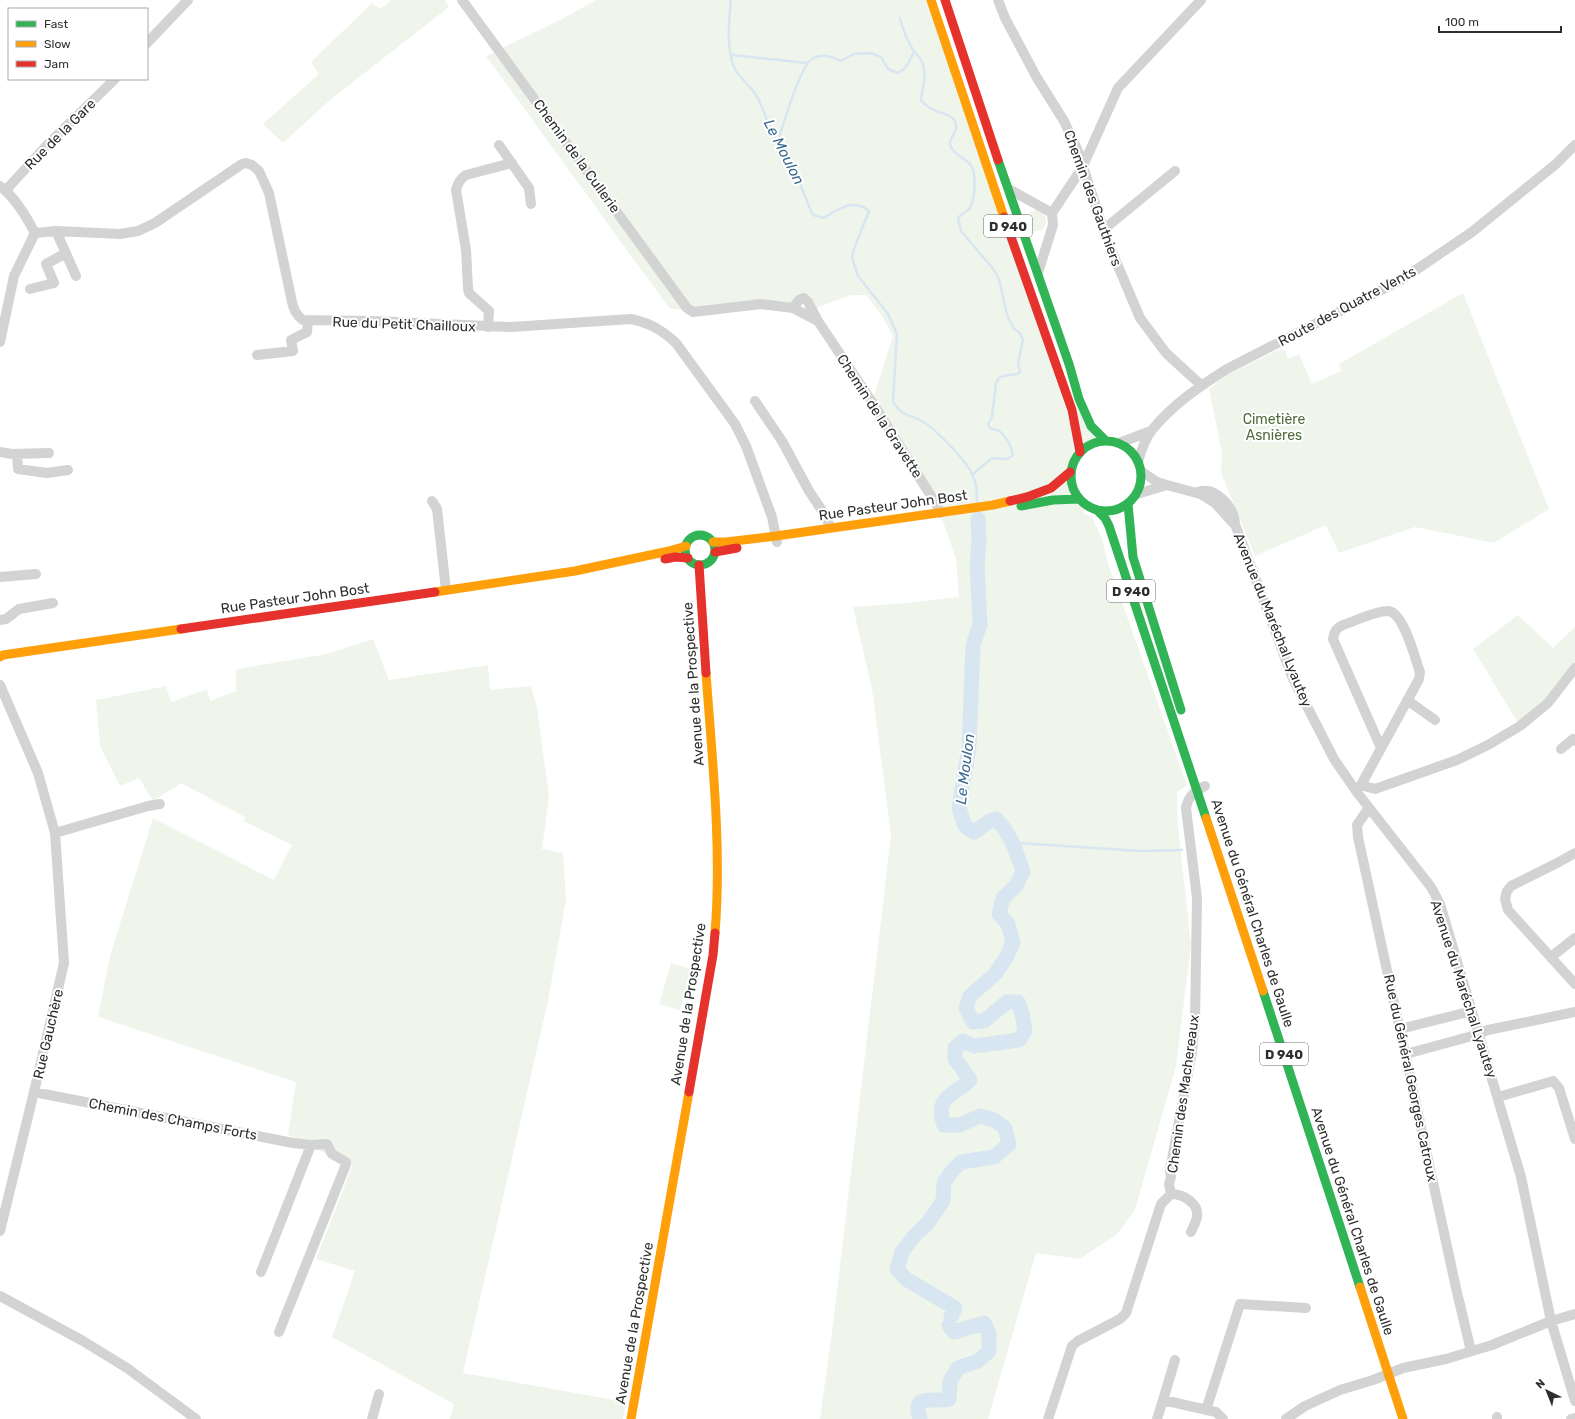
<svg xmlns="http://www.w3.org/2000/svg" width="1575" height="1419" font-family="Rubik,sans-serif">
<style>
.green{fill:#f0f5eb}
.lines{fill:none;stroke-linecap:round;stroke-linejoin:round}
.stream{stroke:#d8e6f2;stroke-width:2.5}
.river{stroke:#d8e6f2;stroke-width:15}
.street{stroke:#d3d3d3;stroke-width:10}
.fast{stroke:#30b455;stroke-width:9}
.slow{stroke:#ff9f0a;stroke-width:9}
.jam{stroke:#e5322d;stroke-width:9}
.labels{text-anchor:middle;stroke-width:4;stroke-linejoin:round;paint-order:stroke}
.shield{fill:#fff;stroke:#6d6d6d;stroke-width:1}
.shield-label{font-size:13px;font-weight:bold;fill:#2e2e2e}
.street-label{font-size:14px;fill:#2e2e2e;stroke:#fff}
.park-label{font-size:14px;fill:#4e6b3b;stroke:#fff}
.water-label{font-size:15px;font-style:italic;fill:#3b6a92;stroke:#fff}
</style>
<rect width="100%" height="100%" fill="#fff"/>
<!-- green -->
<path class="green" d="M392,0H445L449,7L330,100L283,143L263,124L319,74L311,62L372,3L380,9Z
M596,0H931L1080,452C1077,456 1072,461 1071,465C1067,481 1074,495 1085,505L1083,513L1092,517L1102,539L1108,563L1187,785L1177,792L1178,827L1191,945L1176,1066L1135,1210L1117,1234L1080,1259L1036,1253L988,1419H820L834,1316L891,836L872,689L853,607L907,603L959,597L956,559L938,507L872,402L893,336L882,316L866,295H851L813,309L808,302L786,307L693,312L669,308L486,56L562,19Z
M1036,210C1047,214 1050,221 1042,230L1031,232L1026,219L1031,212Z
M1463,293L1549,509L1494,543L1415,527L1339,553L1326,525L1255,556L1221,473L1222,453L1209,389L1225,376L1280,349L1285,351L1288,359L1299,354L1312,384L1341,371L1339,364Z
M1076,402L1097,438L1082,444Z
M1518,615L1553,648L1575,627V668L1520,726L1473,649Z
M373,639L389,680L488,665L490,690L531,686L537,707L549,797L542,849L563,853L566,900L548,1001L463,1373L626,1402L623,1419H450L454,1404L332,1337L355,1271L316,1259L352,1167L288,1135L296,1082L98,1017L110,956L153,818L274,880L292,845L244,821L245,817L181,783L153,801L139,778L120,786L100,746L96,700L166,686L171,702L207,689L210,701L236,691V669L327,654Z
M671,963L691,969L680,1010L659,1004Z"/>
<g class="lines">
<!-- stream -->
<path class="stream" d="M731,0C729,20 725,57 738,74C744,81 751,87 756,95C764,108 767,123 774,136C779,144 787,150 790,158C799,177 804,197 813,215L824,218C838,209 854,198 869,211L854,249L852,258L858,276L888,314L897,334L893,401C900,415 907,414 920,420C934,427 968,462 973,476C977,484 977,494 977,504
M900,18C903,30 907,40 913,50C916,54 920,57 921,60C928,73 922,88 921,101C925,104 929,108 934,110C942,114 957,115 956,127C956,135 947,140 951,147C955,155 964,158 970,164C977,172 975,196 971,206C969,212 962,212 958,218L961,231L994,270L999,279L1007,315L1014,329L1020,333L1023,340L1018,363L1020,372L1018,374L1003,376L999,378L996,383L992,417L988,424L990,428C993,430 996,429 999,431C1005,435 1014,449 1012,456L1007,459L992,458L973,474
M732,55L807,63
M778,141C783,125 800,66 812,59C821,53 833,57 841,61L854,54L871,53L881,57L888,69L898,73C907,69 910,60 914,51
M978,513V519
M1013,845L1018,843L1140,851L1182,850"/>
<!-- river -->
<path class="river" d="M951,1317L955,1308L906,1279L897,1269L902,1252L916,1234L927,1224L943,1201L944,1183L951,1172L961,1162L994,1157L1009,1144L1005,1128L994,1120L980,1116L960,1125H944C934,1097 953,1096 970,1080L964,1071L955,1059V1048L963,1041L974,1046L1019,1040L1025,1031L1022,1013L1018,1002H1007L984,1021L973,1022L966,1008L970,996L996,973L1007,956L1013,942L1008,924L999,914L1003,898L1016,886L1023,871C1017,854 1010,832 996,819L990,821L974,832L965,826L959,808L969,747L973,645L980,625L977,564L979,543L978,519
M920,1419C910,1392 935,1403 949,1399L950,1381L958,1368L978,1361L989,1351V1333L984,1323L954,1332L949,1326"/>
<!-- street -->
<path class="street" d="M462,0L687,308L693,312L761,304L793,308L818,321L872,402L938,507L940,513
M998,0L1005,18L1037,78L1064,121L1078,151L1107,240L1140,318L1166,353L1201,385
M147,43L188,0
M499,145L529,188L531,204
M0,186C15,197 26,216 35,233L14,276L0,342
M1009,189L1052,213
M6,190L48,144L115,79
M1052,213L1082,168L1118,88L1201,0
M1103,230L1175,171
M56,231L76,276
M35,233L56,231L120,234L138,231L155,223L242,164L246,163L252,165L259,171L269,193L292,302C294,310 296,315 303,320L373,321L511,327L631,319C650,323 662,330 676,343L735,424L746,446L772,517L777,542
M1038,273L1053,225L1052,213
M30,289L54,283L46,264L66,253
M793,308L799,300L804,298L808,302L818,321
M488,327L489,311L469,293L468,288L466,250L456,190C458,183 460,179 466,175L512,163
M257,355L293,351L291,340L307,332L308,321
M755,401L782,441L809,491L825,515L830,527
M1119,443L1151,431
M0,452L12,454L49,453
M17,454L18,469L47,473L68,470
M1138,462C1141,451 1145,439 1152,430C1172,405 1200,386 1227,369L1401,280L1472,232L1556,164L1575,145
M1141,471L1157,482L1167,485L1204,495
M1198,492C1216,486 1234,507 1235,524L1293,679L1334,759L1356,791L1431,887L1440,904L1521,1177L1551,1321L1575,1401
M1199,493L1215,503L1233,523
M1137,494L1167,485
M432,501L437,509L446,590
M0,577L36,574
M0,620L6,619L19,609L53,603
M0,685L38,773L55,833L64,963L34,1092L0,1231
M1407,700L1435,720
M1561,749L1573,739L1575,741
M1361,785L1375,789L1457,760L1488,745L1520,726L1548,703L1575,668
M1356,791L1361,785L1419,679L1420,672C1415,659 1404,612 1388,611C1375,611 1355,621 1343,625C1336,628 1334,632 1333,639L1381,748
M1369,808L1357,825L1358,837L1456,1288L1471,1351
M55,833L148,806L160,804
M1575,853L1559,862L1511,886L1507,891L1505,899L1508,910L1575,984
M1551,957L1575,938
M1400,1029L1472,1011
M1406,1054L1472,1036L1488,1030L1575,1012
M34,1092L293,1143L311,1145L327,1144L332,1154L346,1162L345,1167L279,1332
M1498,1097L1553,1081L1559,1088L1575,1139
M1171,1194L1169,1184L1171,1177L1170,1170L1192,1052L1195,1022L1197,898L1186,808C1188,796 1195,791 1205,786
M1171,1194C1183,1194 1199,1203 1197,1217C1196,1222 1193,1227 1191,1232
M261,1272L311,1145
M0,1296L83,1341L127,1368L196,1419
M1163,1400L1175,1360
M1206,1410L1240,1304L1306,1308
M1497,1417V1419
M372,1419L379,1394
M1048,1419L1072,1346L1078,1341L1120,1319L1126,1313L1161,1204L1171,1194
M1157,1419L1163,1400L1216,1412L1223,1419
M1286,1419L1305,1406L1340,1390L1373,1380L1403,1368L1446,1359L1492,1345L1551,1321L1575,1314
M1571,1419L1575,1418"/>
<!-- fast -->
<path class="fast" d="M998,160L1069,364L1079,399L1091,426L1106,441
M1071 476a35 35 0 1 1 70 0a35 35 0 1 1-70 0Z
M1128,504L1133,557L1181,710
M1021,506L1053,500L1078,499
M1098,511L1105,518L1109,526L1206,818
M685 550a15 15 0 1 1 30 0a15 15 0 1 1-30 0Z
M1263,991L1360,1287"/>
<!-- slow -->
<path class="slow" d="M931,0L1004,217
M713,542H726L776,536L993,505L1010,501
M435,592L575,571L669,551L686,546
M0,657L3,655L181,629
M706,673C712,758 722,848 715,933
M1206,818L1263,991
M1360,1287L1403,1419
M631,1419L689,1092"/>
<!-- jam -->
<path class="jam" d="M945,0L998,160
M1004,217L1072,410L1080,452
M1010,501L1027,497L1051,488L1070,472
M715,552L737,548
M665,559L675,557L688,558
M699,565L706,673
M181,629L435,592
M689,1092L713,955L715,933"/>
</g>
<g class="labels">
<!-- shield labels -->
<g class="shield">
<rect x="984" y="215" width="48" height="22" rx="3"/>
<rect x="1107" y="580" width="48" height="22" rx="3"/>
<rect x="1260" y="1043" width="48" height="22" rx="3"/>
</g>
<g class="shield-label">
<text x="1008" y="231">D 940</text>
<text x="1131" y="596">D 940</text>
<text x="1284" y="1059">D 940</text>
</g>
<!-- street labels -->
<g class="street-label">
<text transform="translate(60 134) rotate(-45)" y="5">Rue de la Gare</text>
<text transform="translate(577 156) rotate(54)" y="5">Chemin de la Cullerie</text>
<text transform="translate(1093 198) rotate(70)" y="5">Chemin des Gauthiers</text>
<text transform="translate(1347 306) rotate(-28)" y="5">Route des Quatre Vents</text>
<text transform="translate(404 324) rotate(2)" y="5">Rue du Petit Chailloux</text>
<text transform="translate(880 416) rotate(57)" y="5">Chemin de la Gravette</text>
<text transform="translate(893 505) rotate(-8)" y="5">Rue Pasteur John Bost</text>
<text transform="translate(295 598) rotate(-8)" y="5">Rue Pasteur John Bost</text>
<text transform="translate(1273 620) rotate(68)" y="5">Avenue du Maréchal Lyautey</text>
<text transform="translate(693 684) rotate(-94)" y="5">Avenue de la Prospective</text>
<text transform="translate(1253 913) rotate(72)" y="5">Avenue du Général Charles de Gaulle</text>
<text transform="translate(1464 989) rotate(72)" y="5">Avenue du Maréchal Lyautey</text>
<text transform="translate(688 1004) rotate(-81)" y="5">Avenue de la Prospective</text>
<text transform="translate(48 1034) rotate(-77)" y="5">Rue Gauchère</text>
<text transform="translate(1411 1078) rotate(78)" y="5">Rue du Général Georges Catroux</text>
<text transform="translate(1183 1094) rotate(-82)" y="5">Chemin des Machereaux</text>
<text transform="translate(173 1119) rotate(11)" y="5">Chemin des Champs Forts</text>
<text transform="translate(1353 1221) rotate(72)" y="5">Avenue du Général Charles de Gaulle</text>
<text transform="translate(634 1323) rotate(-80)" y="5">Avenue de la Prospective</text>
</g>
<!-- park labels -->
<g class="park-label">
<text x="1274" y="424">Cimetière<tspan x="1274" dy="16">Asnières</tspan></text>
</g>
<!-- water labels -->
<g class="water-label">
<text transform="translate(784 152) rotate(63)" y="5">Le Moulon</text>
<text transform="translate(965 769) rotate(-83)" y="5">Le Moulon</text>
</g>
</g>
<!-- legend -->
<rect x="8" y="8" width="140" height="72" fill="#ffffff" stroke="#ababab"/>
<rect x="16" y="21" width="20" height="6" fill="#30b455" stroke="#ababab"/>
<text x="44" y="28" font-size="12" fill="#2e2e2e">Fast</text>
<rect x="16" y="41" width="20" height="6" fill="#ff9f0a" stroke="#ababab"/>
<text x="44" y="48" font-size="12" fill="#2e2e2e">Slow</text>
<rect x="16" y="61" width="20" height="6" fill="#e5322d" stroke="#ababab"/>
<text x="44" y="68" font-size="12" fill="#2e2e2e">Jam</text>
<!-- north arrow -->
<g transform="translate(1547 1391) rotate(317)" stroke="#ffffff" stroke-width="3" paint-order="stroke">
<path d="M0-3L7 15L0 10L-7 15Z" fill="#2e2e2e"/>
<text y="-6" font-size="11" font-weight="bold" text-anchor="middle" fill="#2e2e2e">N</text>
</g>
<!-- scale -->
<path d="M1439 26v6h122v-6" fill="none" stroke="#2e2e2e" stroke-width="2"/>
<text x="1445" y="26" font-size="12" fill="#2e2e2e" stroke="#ffffff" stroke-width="3" paint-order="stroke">100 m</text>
</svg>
